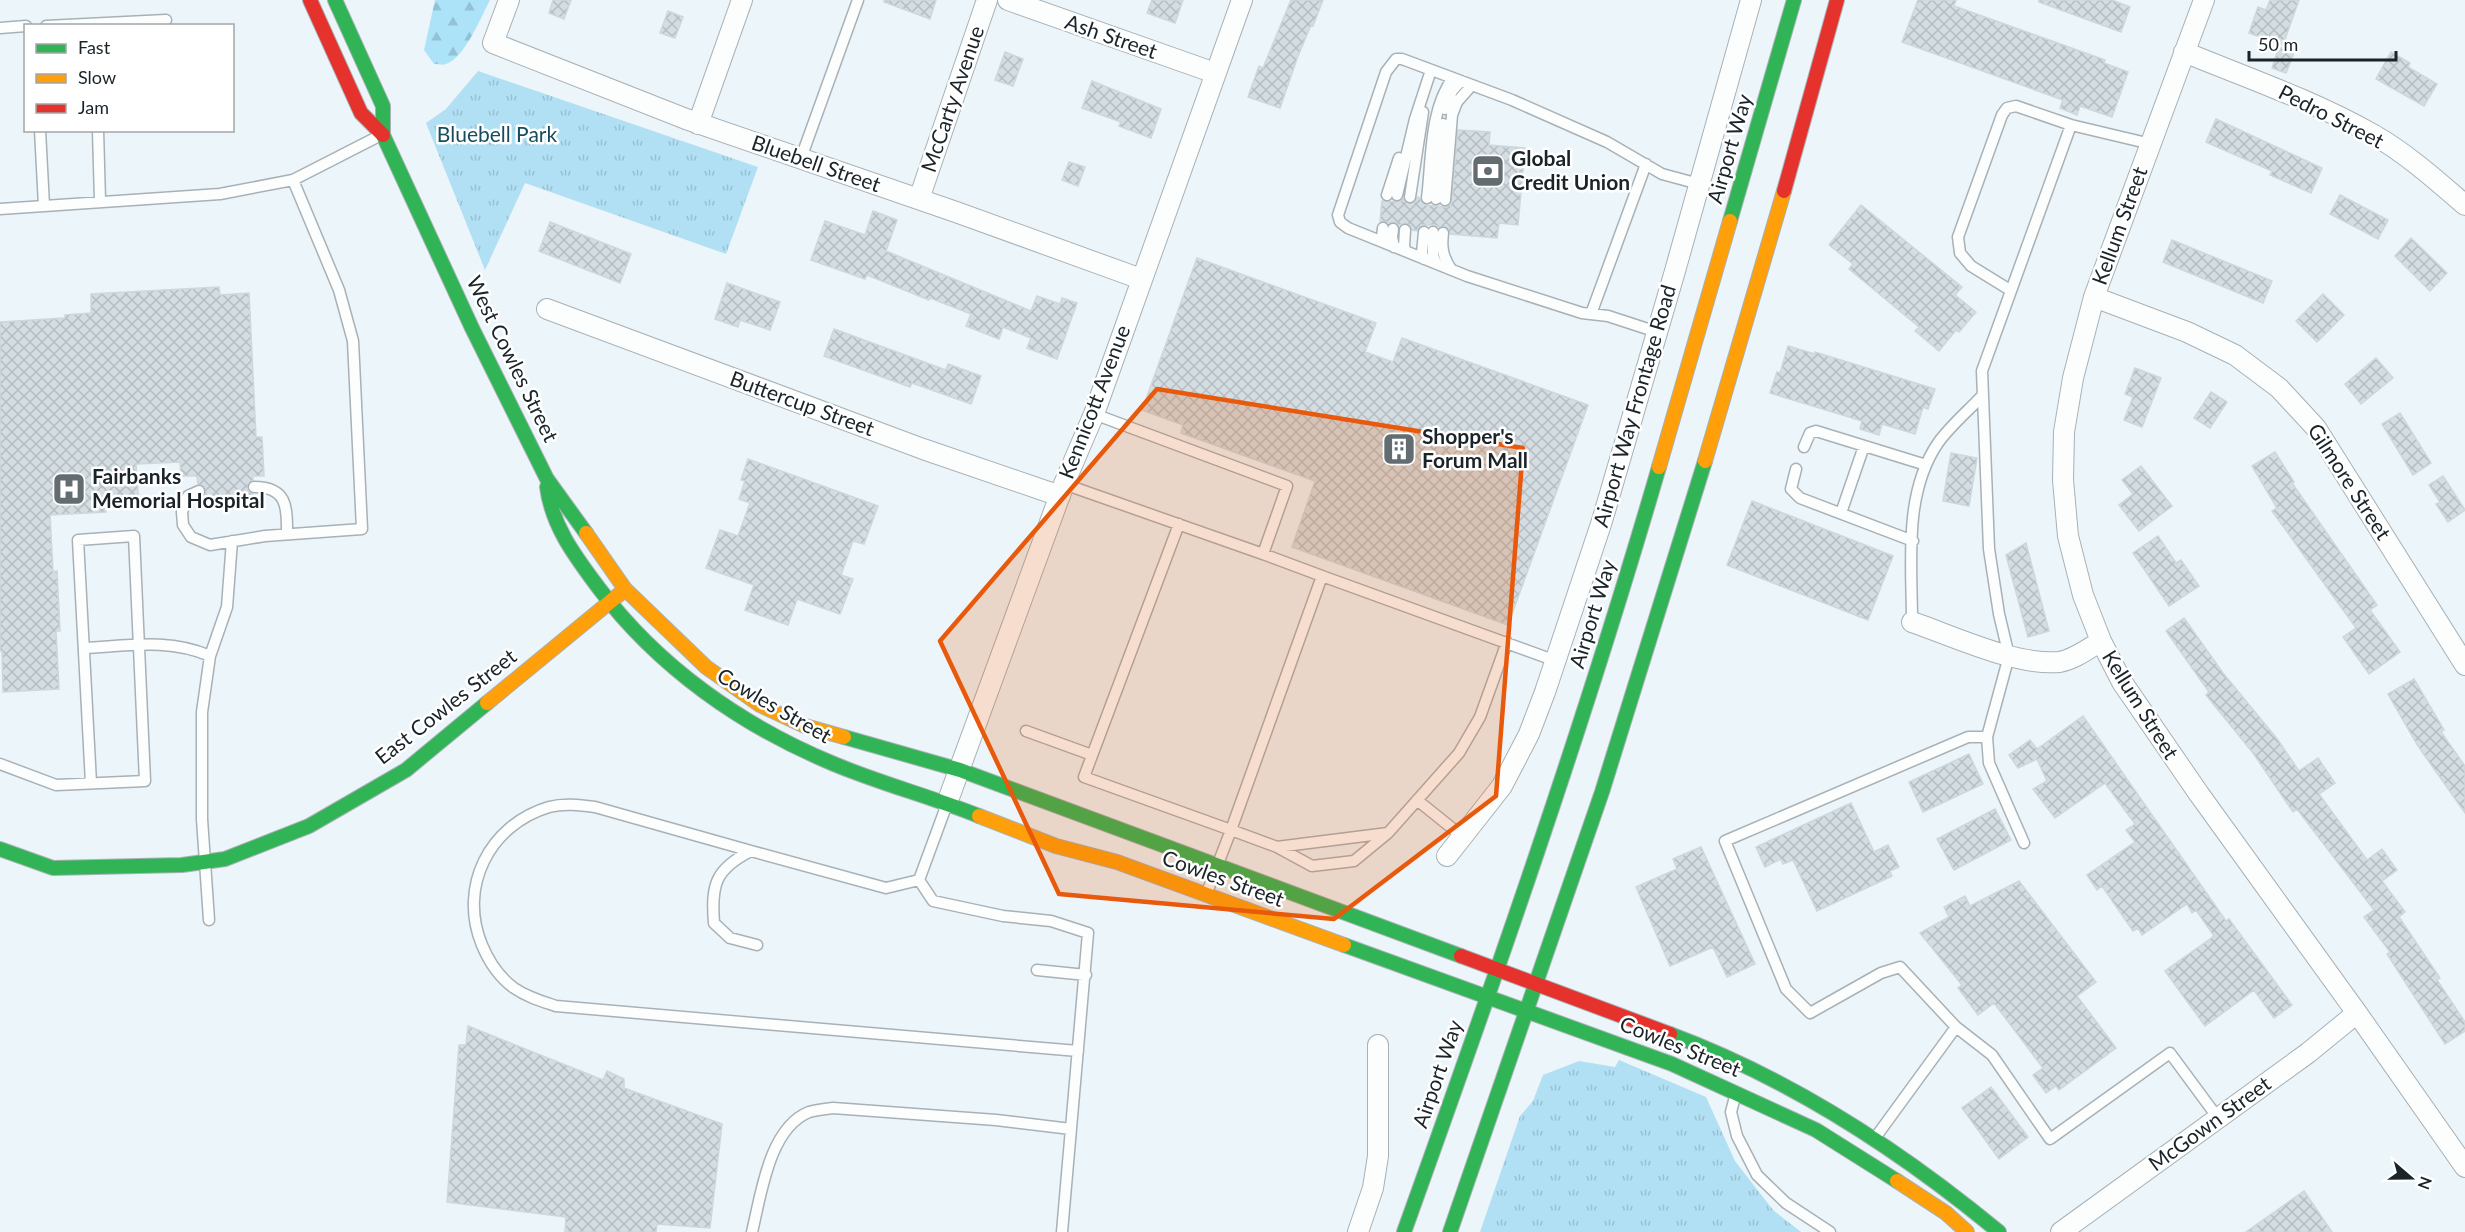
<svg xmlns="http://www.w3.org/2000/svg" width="2465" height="1232" font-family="Lato,sans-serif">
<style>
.grass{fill:url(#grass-tufts)}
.forest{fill:url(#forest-firs)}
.building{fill:url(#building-cross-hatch);stroke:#ced8dc;stroke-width:1.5}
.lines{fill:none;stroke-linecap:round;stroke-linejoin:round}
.lane-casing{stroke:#a8b1b6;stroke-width:13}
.street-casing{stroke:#a8b1b6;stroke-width:22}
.fast-casing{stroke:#a8b1b6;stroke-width:16}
.slow-casing{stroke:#a8b1b6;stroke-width:16}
.jam-casing{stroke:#a8b1b6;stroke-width:16}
.lane{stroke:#fcfefe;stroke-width:10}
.street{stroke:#fcfefe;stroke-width:20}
.fast{stroke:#30b455;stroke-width:14}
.slow{stroke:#ff9f0a;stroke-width:14}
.jam{stroke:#e5322d;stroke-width:14}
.marked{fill:#e8590c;fill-opacity:0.2;stroke:#e8590c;stroke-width:4.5;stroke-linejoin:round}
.labels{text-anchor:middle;stroke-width:5;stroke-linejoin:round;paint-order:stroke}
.street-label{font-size:21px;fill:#192328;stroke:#fff}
.park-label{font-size:21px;fill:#174c5f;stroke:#fff}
.poi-label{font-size:21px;font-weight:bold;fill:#192328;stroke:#fff;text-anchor:start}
</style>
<defs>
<pattern id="grass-tufts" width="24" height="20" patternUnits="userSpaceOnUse" patternTransform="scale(1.5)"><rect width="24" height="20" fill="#b1e0f4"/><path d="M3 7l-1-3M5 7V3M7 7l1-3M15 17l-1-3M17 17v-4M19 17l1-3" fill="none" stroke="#98c0d1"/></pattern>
<pattern id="forest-firs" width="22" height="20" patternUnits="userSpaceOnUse" patternTransform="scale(1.5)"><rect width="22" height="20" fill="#ade3f9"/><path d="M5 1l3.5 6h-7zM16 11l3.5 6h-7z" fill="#94c2d5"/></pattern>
<pattern id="building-cross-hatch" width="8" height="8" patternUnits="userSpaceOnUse" patternTransform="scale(1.5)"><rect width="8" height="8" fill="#d4dde2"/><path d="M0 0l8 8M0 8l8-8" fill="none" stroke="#b5bdc2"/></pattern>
</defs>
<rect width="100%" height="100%" fill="#ecf5f9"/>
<!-- grass -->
<path class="grass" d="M478,71L758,167L726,254L525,183L485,270L426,123L446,109Z
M1619,1060L1706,1097L1735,1161L1773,1210L1801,1232H1480L1520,1116L1533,1101L1543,1075L1579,1061L1615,1067Z"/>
<!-- forest -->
<path class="forest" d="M435,0H490C481,17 466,55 448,63C444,66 439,64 434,64L424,50Z"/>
<!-- building -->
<path class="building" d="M553,0H571L564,19L549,13Z
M884,0H936L930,19L884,2Z
M1152,0H1183L1175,23L1147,13Z
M1291,0H1323L1313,26L1311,25L1298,56L1280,108L1248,97L1259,66L1263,68Z
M1918,0H1956L1954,6L2105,60L2104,63L2128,72L2112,117L2080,106L2077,115L2060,108L2063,100L1902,42Z
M2039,0H2112L2130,7L2121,32L2039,2Z
M2270,0H2299L2283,45L2249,33L2258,7L2266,10Z
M668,11L683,17L675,38L660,33Z
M2279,47L2294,53L2286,73L2272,68Z
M1005,52L1023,59L1013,86L995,80Z
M2391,52L2410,63L2408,67L2437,84L2424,106L2376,79Z
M1092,81L1161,109L1151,138L1119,126L1121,122L1082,108Z
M2216,119L2322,168L2311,193L2270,175L2272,171L2206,142Z
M1458,130L1490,132L1489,145L1525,148L1518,225L1499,223L1497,238L1450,234L1447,227H1439L1434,225H1421L1417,231L1412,230L1411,226L1406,223L1399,225L1395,222L1389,223L1380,221L1382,201L1399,202L1403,199L1409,204L1415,202L1418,197L1426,205L1445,207L1451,205Z
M1069,162L1085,167L1078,186L1062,180Z
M2340,195L2388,220L2378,239L2330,214Z
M1861,205L1962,287L1955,295L1976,312L1959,332L1956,330L1939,351L1915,331L1919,327L1849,269L1853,264L1829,245Z
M873,211L897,220L886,251L1031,311L1037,296L1060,304L1062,298L1077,303L1057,359L1027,348L1031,338L1003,327L999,339L966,326L971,314L930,298L929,300L867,275L865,279L811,260L825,221L865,235Z
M550,222L631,254L620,283L539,251Z
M2411,238L2447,273L2430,291L2395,256Z
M2172,240L2272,281L2263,303L2163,262Z
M1197,258L1376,323L1365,352L1393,362L1402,338L1588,405L1508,625L1292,547L1315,481L1181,433L1183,425L1142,410Z
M727,283L780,302L770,330L740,320L738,327L715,319Z
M219,287L220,295L249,293L256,437H262L264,476H253V480L248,483L247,490L254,495V497L199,500L205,495L206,487L198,484L197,476H181L180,462L136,464L139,505L106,506V512L50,515L53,572L57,571L60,631H56L59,689L3,692L2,651H0V322L65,318V315L91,313V294Z
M2323,294L2344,315L2317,342L2296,321Z
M834,329L946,370L948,364L981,376L971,404L912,383L910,387L824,356Z
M1788,346L1815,354V352L1935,389L1928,409L1923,407L1915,434L1882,424L1879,435L1860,429L1862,421L1770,393L1777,372L1780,373Z
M2376,358L2393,378L2361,404L2345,384Z
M2135,368L2161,378L2142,427L2124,420L2133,397L2125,394Z
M2211,392L2227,402L2210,428L2194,418Z
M2400,413L2431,463L2413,475L2382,424Z
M2275,452L2294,482L2292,483L2377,605L2370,610L2400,652L2369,674L2343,637L2356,628L2272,511L2277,508L2252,466Z
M1951,453L1977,458L1969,506L1943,501Z
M748,459L878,506L864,544L853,541L841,575L853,579L840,614L797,599L788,625L745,610L754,585L706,568L720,530L738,536L750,503L739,499L745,481L741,480Z
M2141,466L2172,506L2139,531L2119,505L2133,494L2122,480Z
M2443,476L2465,510L2448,522L2436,504L2440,502L2429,485Z
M1752,501L1893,556L1868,620L1727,565Z
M2158,536L2176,563L2181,560L2199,586L2169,606L2133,553Z
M2026,543L2049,631L2028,637L2006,555Z
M2184,618L2223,673L2278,740L2299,771L2318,758L2335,783L2319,794L2367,860L2382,849L2397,870L2382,881L2405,912L2399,917L2440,978L2437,980L2465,1022V1031L2445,1044L2387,954L2390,952L2364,917L2374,910L2297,809L2293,812L2253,753L2206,695L2209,692L2166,631Z
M2414,679L2444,730L2441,732L2465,766V813L2418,746L2388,694Z
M2083,716L2226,921L2229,919L2292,1005L2274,1018L2254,990L2205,1026L2165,971L2214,936L2196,910L2192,913L2187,904L2142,935L2138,928L2133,931L2102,886L2097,890L2087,875L2135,842L2126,830L2135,824L2105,783L2055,818L2033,789L2047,781L2037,759L2018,768L2009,755L2030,740L2037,749Z
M1969,754L1983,784L1923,812L1909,782Z
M1851,803L1874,852L1888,845L1899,867L1890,871L1892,876L1817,911L1793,860L1783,864L1781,859L1765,867L1756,847Z
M1995,809L2011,840L1954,870L1937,839Z
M1701,847L1755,964L1727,977L1713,947L1670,966L1636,887L1677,869L1673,859Z
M2019,881L2096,982L2077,996L2116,1048L2059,1090L2056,1086L2046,1093L2033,1075L2043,1068L1994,1003L1978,1015L1958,988L1962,985L1920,933L1949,917L1944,907L1965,896L1970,906Z
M468,1026L603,1080L607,1071L624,1079V1088L722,1124L710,1228L657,1224L656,1232H565L566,1217L447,1202L459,1045H466Z
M1991,1087L2028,1137L1999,1159L1962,1108Z
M2304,1191L2332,1232H2246Z"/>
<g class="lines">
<!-- lane casing -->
<g class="lane-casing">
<path id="lane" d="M46,26L166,20
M0,28L26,26
M1445,109L1452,91L1461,81
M40,130L44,206
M98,130L100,201
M801,158L858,0
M1387,195L1399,158
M1397,195L1415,119L1431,70
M1410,197L1423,112
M1427,198C1432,160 1429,110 1453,78
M1436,199L1443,124
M1445,200L1452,115L1457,102L1472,85
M0,209L220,194L293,180L383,134
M1383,228L1382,237L1385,243
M1393,229L1392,237L1394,247
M1405,230L1404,247L1406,251
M1424,232L1422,253L1424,259
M1433,232V256L1436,263
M1443,233C1441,248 1443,257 1451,269
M2010,290L1971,266L1960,253L1958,237L2002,115L2007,108L2016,106L2071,125
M1591,314L1646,164
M1657,332L1608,316L1582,313L1467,276L1348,228L1340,222L1338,215L1386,72L1396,59H1402L1512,100L1607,142L1662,174L1699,184
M1804,447L1810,433L1816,431L1926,465
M1796,469L1791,489L1800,498L1913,541
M1064,484L1263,554L1287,486L1094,414
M254,487C287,487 287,506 287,534
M199,491L188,496L182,512L183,525L191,537L210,545L265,536L362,529L353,341L339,290L293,180
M1841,513L1864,446
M1179,524L1084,777L1231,830L1322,576L1263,554
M1322,576L1556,661
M1912,622C1912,564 1903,494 1938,443C1950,426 1968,411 1982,396
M84,648C127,646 169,638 210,656
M1026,731L1092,755
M1987,737H1968L1725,841L1786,989L1810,1013L1881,973L1900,967L1956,1027L1992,1055L2050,1139L2170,1053L2218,1118
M0,764L56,785L145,781L134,536L78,540L91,783
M1417,800L1463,837
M2024,843L1989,763L1987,737L2009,656L1999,614L1989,549L1982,371L2071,125L2151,144
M1277,847L1388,833
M751,851L595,807C580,805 564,803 549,807C489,825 458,887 482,945C489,962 499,977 514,988C527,997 541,1001 556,1006L1078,1051
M919,880L933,901L1003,916L1051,921L1088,933L1062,1232
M919,880L947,804
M1206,895L1231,830L1277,847L1312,866L1354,861L1388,833L1459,753L1480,717L1507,642
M209,920L202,819V712L210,656L227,607L232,541
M757,945L730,938L714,923C711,885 715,869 751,851L886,888L919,880
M1037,970L1086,975
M1736,1093L1731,1112L1737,1136L1757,1175L1786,1203L1830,1232
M1875,1138L1956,1027
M752,1232C761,1195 769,1128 809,1112C816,1110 825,1109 833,1108L996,1120L1071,1129"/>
</g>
<!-- street casing -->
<g class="street-casing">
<path id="street" d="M509,0L493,43L686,119L956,212L1141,279
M1008,0L1215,73
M2204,0L2094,297L2073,378L2064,432L2063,480L2068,536L2083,595L2101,641L2122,682L2199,794L2357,1013L2465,1167
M2184,52C2248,78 2314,101 2374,135C2407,154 2436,180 2465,205
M698,124L742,0
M919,199L987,0
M2094,297L2187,332L2235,355L2279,388L2316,428L2465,665
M547,309L923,449L1060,496
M1912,622C1953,636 2016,666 2059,662C2073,660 2088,649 2101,641
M947,803L1064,484L1094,414L1242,0
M1447,856L1502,786L1529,734L1545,692L1602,521L1675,271L1751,0
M1358,1232L1373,1188L1378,1156V1045
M2061,1232L2308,1053L2357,1013"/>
</g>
<!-- fast casing -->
<g class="fast-casing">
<path id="fast" d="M335,0L383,106V134
M383,135L472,328L547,479L586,533
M1730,221L1794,0
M547,487C552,526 575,556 598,587C658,667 742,726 834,764C882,784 932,797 979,816
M844,737L960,770L1461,956
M0,849L53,868L182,865L225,859L309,826L406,770L487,703
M1344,945L1672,1064L1816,1130L1897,1181
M1670,1034C1791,1079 1900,1150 1999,1232
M1404,1232C1495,979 1584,725 1659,467
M1450,1232L1602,792L1705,461"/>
</g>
<!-- slow casing -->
<g class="slow-casing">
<path id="slow" d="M1705,461L1784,191
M1659,467L1730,221
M586,533L625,589L706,667L760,705L805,726L844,737
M487,703L622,592
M979,816L1056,846L1117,862L1344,945
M1897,1181L1946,1213L1967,1232"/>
</g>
<!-- jam casing -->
<g class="jam-casing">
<path id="jam" d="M310,0L361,113L383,135
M1784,191L1837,0
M1461,956L1670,1034"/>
</g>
<!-- lane -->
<use href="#lane" class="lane"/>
<!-- street -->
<use href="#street" class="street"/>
<!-- fast -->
<use href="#fast" class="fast"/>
<!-- slow -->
<use href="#slow" class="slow"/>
<!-- jam -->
<use href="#jam" class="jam"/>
</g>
<!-- marked area -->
<path class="marked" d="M1157,389L1523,448L1496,796L1334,919L1059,894L940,641Z"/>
<!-- icons -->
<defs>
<g id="bank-square" transform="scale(1.725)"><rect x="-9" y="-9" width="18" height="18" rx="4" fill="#636c71" stroke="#fff"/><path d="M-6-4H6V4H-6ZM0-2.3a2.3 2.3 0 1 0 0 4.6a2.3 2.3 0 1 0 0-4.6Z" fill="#fff"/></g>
<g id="building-square" transform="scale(1.725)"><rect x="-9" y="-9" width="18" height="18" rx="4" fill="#636c71" stroke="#fff"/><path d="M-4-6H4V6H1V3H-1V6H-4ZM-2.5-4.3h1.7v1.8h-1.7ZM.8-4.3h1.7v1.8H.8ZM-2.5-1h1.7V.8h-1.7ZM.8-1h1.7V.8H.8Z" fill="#fff"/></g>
<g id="hospital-square" transform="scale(1.725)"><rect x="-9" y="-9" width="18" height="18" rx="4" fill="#636c71" stroke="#fff"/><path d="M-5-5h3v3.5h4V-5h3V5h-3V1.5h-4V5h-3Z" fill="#fff"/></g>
</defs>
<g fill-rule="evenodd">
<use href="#bank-square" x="1488" y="171"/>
<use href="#building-square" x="1399" y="449"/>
<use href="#hospital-square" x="69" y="489"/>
</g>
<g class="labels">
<!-- street labels -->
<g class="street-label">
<text transform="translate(1111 37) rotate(19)" y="7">Ash Street</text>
<text transform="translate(953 99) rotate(-71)" y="7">McCarty Avenue</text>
<text transform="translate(2331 117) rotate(27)" y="7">Pedro Street</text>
<text transform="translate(1730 149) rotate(-74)" y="7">Airport Way</text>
<text transform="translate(816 164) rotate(19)" y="7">Bluebell Street</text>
<text transform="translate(2120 226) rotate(-70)" y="7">Kellum Street</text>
<text transform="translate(512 359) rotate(64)" y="7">West Cowles Street</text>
<text transform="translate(1095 402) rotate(-69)" y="7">Kennicott Avenue</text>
<text transform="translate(802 404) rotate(20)" y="7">Buttercup Street</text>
<text transform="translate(1635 406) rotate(-74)" y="7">Airport Way Frontage Road</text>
<text transform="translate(2349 482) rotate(57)" y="7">Gilmore Street</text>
<text transform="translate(1593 614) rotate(-73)" y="7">Airport Way</text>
<text transform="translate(2140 705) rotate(58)" y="7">Kellum Street</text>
<text transform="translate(774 706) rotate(30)" y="7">Cowles Street</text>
<text transform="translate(446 707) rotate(-38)" y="7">East Cowles Street</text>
<text transform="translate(1223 879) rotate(20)" y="7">Cowles Street</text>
<text transform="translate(1680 1047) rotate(22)" y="7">Cowles Street</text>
<text transform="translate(1438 1074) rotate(-71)" y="7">Airport Way</text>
<text transform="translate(2210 1124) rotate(-36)" y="7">McGown Street</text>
</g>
<!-- park labels -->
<g class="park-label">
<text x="497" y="142">Bluebell Park</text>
</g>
<!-- poi labels -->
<g class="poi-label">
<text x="1511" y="166">Global<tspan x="1511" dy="24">Credit Union</tspan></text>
<text x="1422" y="444">Shopper's<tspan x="1422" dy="24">Forum Mall</tspan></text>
<text x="92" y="484">Fairbanks<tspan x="92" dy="24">Memorial Hospital</tspan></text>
</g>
</g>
<!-- legend -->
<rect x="24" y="24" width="210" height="108" fill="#ffffff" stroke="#a3a7a9" stroke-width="1.5"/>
<rect x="36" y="44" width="30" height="9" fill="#30b455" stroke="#a3a7a9" stroke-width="1.5"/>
<text x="78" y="54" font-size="18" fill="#192328">Fast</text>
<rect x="36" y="74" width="30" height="9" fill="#ff9f0a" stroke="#a3a7a9" stroke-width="1.5"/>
<text x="78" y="84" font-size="18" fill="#192328">Slow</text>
<rect x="36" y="104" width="30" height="9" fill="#e5322d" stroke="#a3a7a9" stroke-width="1.5"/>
<text x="78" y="114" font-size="18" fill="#192328">Jam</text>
<!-- north arrow -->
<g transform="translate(2411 1178) rotate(110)" stroke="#ffffff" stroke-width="4.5" paint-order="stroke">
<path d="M0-4.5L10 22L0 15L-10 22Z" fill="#192328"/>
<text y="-9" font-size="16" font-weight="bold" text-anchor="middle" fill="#192328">N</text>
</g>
<!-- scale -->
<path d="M2249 51v9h147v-9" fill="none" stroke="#192328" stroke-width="3"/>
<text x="2258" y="51" font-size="18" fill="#192328" stroke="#ffffff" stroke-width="4.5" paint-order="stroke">50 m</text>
</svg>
